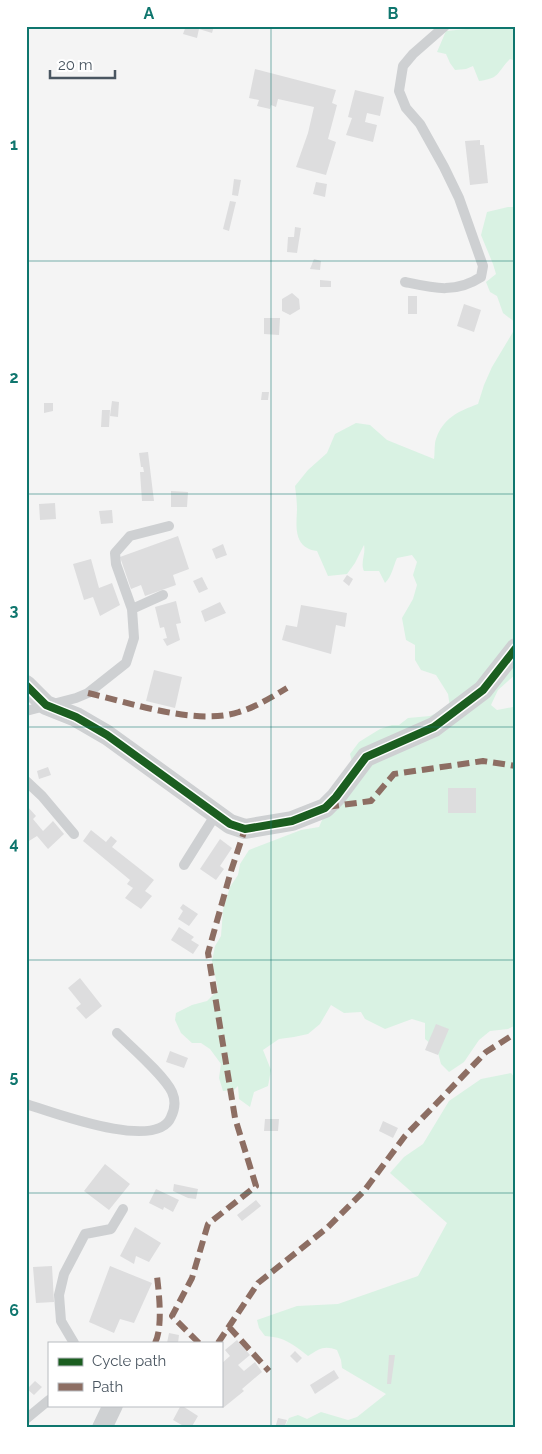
<svg xmlns="http://www.w3.org/2000/svg" width="542" height="1454" font-family="Raleway,sans-serif">
<style>
.green{fill:#d9f2e3}
.building{fill:#ddddde}
.lines{fill:none;stroke-linecap:round;stroke-linejoin:round}
.service{stroke:#ced0d2;stroke-width:10}
.minor{stroke:#ced0d2;stroke-width:20}
.quiet{stroke:#8d6e63;stroke-width:6;stroke-dasharray:12 6;stroke-linecap:butt}
.cycleway-casing{stroke:#fff;stroke-width:11}
.cycleway{stroke:#1b5e20;stroke-width:8}
.grid{fill:none;stroke:#0f766e;stroke-width:1;stroke-opacity:0.55}
.neatline{fill:none;stroke:#0f766e;stroke-width:2}
.grid-label{font-size:16px;text-anchor:middle;font-weight:bold;fill:#0f766e}
</style>
<rect width="100%" height="100%" fill="#f4f4f4"/>
<!-- green -->
<path class="green" d="M470,26H516V61L510,59C496,73 501,78 479,81L473,66L466,69L455,70L450,63L446,54L437,52L446,31L466,29Z
M508,207H516V323L503,313L497,296L490,292L486,282L496,274L493,264L481,235L487,212Z
M516,327V638C478,703 416,731 353,766L350,754L359,742L380,729L392,725H399L408,718L430,716L450,707L448,694L436,675L421,670L415,660V645L406,640L402,618L413,599L417,585L413,575L417,562L412,555L397,558C393,567 392,576 385,583L379,571H364C360,563 366,554 364,545L355,563L347,574L328,576L317,551C294,548 296,528 297,510C297,502 296,494 295,486L308,470L327,453L335,434L356,423L370,425L387,440L434,459C435,453 434,445 436,439C443,418 459,411 478,404L484,385L492,367Z
M516,656V674L498,690L491,705L497,710L513,707L516,704V1025L508,1029L490,1031L479,1040L464,1062L449,1072L441,1064L437,1049L425,1039V1023L412,1019L385,1029L365,1019L361,1012L344,1013L331,1005L320,1024L308,1034L294,1037L279,1039L263,1050L271,1070L268,1086L254,1092L250,1107L239,1099L238,1086L234,1090L223,1091L219,1078L221,1064L210,1049L201,1043H192L181,1033L175,1020L176,1013L192,1005L207,1001L218,990L212,961L215,946L221,936L223,910L230,887L238,875L240,864L249,850L301,830L319,827L326,811L369,761Z
M511,1073L516,1079V1428H284L289,1418L298,1415L307,1419L321,1412L348,1420L357,1417L386,1394L342,1368L341,1360L337,1350C324,1345 319,1349 308,1356C293,1344 284,1337 265,1336L259,1328L257,1320L297,1306L338,1304L418,1276L447,1223L390,1173L404,1157L423,1144L449,1101L481,1079Z"/>
<!-- building -->
<path class="building" d="M186,26H214L212,33L199,29L197,38L183,34Z
M255,69L336,90L332,103L337,105L328,139L336,142L326,175L296,167L308,133L314,107L278,99L276,107L271,105L270,109L257,106L259,100L249,98Z
M355,90L384,97L380,116L367,113L365,122L377,125L373,142L346,135L352,118L348,117Z
M480,140V145H484L488,183L470,185L465,141Z
M234,179L241,180L238,196L232,195Z
M316,182L327,184L325,197L313,194Z
M230,201L236,202L229,231L223,229Z
M295,227L301,228L297,253L287,252L288,237H294Z
M314,259L321,261L320,270L310,269Z
M320,280L331,281V287H320Z
M292,293L299,299L300,309L290,315L282,311V299Z
M408,296H417V314H408Z
M464,304L481,310L474,332L457,326Z
M264,318H280L279,335L264,334Z
M262,392H269L268,400H261Z
M112,401L119,402L118,417L110,416Z
M44,403H53V411L44,413Z
M102,410H110L109,427H101Z
M148,452L154,501H142L140,472H144L143,467H141L139,453Z
M171,491L188,492L187,507H171Z
M55,503L56,519L40,520L39,504Z
M112,510L113,523L101,524L99,511Z
M178,536L189,569L173,575L176,585L145,596L141,585L131,589L120,557Z
M223,544L227,555L216,559L212,549Z
M91,559L99,588L112,583L120,605L100,616L93,597L84,600L73,564Z
M347,575L353,579L349,586L343,581Z
M202,577L208,589L199,593L193,581Z
M176,601L181,623L176,624L180,640L167,646L163,639L167,638L164,627L160,628L155,607Z
M220,602L226,613L205,622L201,611Z
M301,605L347,613L345,627L336,625L331,654L282,640L286,625L297,627Z
M154,670L182,677L175,708L146,701Z
M48,767L51,775L39,779L37,771Z
M448,788H476V813H448Z
M27,806L36,816L33,819L43,831L53,821L64,834L48,849L37,836L29,841L26,838Z
M91,830L106,842L111,836L117,841L112,847L154,880L145,891L152,896L141,909L125,898L133,888L127,884L130,880L83,841Z
M220,839L232,848L220,866L224,869L216,880L200,869Z
M183,904L198,914L189,926L178,919L183,911L180,908Z
M179,927L194,937L191,940L199,945L193,954L171,940Z
M80,978L102,1006L86,1019L76,1008L81,1004L68,988Z
M436,1024L449,1029L438,1055L425,1050Z
M170,1051L188,1058L184,1068L166,1062Z
M265,1119H279L278,1131H264Z
M383,1121L398,1128L393,1138L379,1131Z
M105,1164L130,1184L109,1210L84,1191Z
M174,1184L198,1189L196,1199L188,1198L173,1191Z
M156,1189L179,1200L173,1212L164,1207L163,1210L149,1203Z
M256,1200L261,1206L242,1221L237,1215Z
M135,1227L161,1243L149,1262L136,1256L134,1264L120,1256Z
M52,1266L54,1302L36,1303L33,1267Z
M110,1266L152,1283L134,1323L120,1319L114,1333L89,1322Z
M169,1333L179,1335L178,1343H167Z
M237,1340L250,1355L238,1365L244,1371L255,1362L262,1372L242,1389L244,1391L223,1408L221,1406V1364L230,1356L225,1350Z
M295,1351L302,1358L297,1363L290,1356Z
M389,1355H395L391,1384H387Z
M334,1370L339,1378L315,1394L310,1385Z
M35,1381L42,1387L34,1395L27,1389Z
M181,1405L198,1416L191,1428H187L173,1420Z
M278,1418L287,1420L284,1428H275Z"/>
<g class="lines">
<!-- service -->
<path class="service" d="M405,282C433,288 455,294 481,277L483,266L459,198L444,167L420,124L406,108L399,91L403,66L413,54L445,26
M132,609L163,595
M26,711L76,698L88,693L126,663L134,638L132,609L116,564L115,553L130,536L169,526
M26,781L42,796L74,834
M184,865L216,814
M26,1104C52,1112 157,1152 171,1117C175,1109 176,1101 172,1092C164,1075 131,1047 117,1033
M74,1343L61,1321L59,1295L64,1274L85,1234L111,1229L123,1209
M26,1419L49,1400"/>
<!-- minor -->
<path class="minor" d="M26,685L46,705L76,717L107,735L230,824L245,829L292,821L325,808L336,797L366,757L434,727L483,690L516,648
M102,1428L113,1405"/>
<!-- quiet -->
<path class="quiet" d="M88,693C131,703 197,726 239,712C256,707 272,697 287,688
M327,807L371,801L394,774L483,761L516,766
M229,1327L269,1371
M155,1343C163,1327 159,1294 157,1276
M199,1343L172,1316L192,1278L208,1224L256,1186L235,1118L208,953L231,871L245,829
M218,1343L258,1283L327,1228L364,1191L405,1136L486,1052L516,1033"/>
<!-- cycleway casing -->
<g class="cycleway-casing">
<path id="cycleway" d="M26,685L46,705L76,717L107,735L230,824L245,829L292,821L325,808L336,797L366,757L434,727L483,690L516,648"/>
</g>
<!-- cycleway -->
<use href="#cycleway" class="cycleway"/>
</g>
<!-- grid -->
<path class="grid" d="M271,26V1428M26,261H516M26,494H516M26,727H516M26,960H516M26,1193H516"/>
<!-- border -->
<rect width="542" height="1454" fill="none" stroke="#ffffff" stroke-width="55"/>
<!-- legend -->
<rect x="48" y="1342" width="175" height="65" fill="#ffffff" stroke="#b7bbc0"/>
<rect x="58" y="1358" width="25" height="8" fill="#1b5e20" stroke="#b7bbc0"/>
<text x="92" y="1366" font-size="15" fill="#4a5661">Cycle path</text>
<rect x="58" y="1383" width="25" height="8" fill="#8d6e63" stroke="#b7bbc0"/>
<text x="92" y="1392" font-size="15" fill="#4a5661">Path</text>
<!-- scale -->
<path d="M50 70v8h65v-8" fill="none" stroke="#4a5661" stroke-width="2.5"/>
<text x="58" y="70" font-size="15" fill="#4a5661" stroke="#ffffff" stroke-width="4" paint-order="stroke">20 m</text>
<rect x="28" y="28" width="486" height="1398" class="neatline"/>
<g class="grid-label">
<text x="149" y="19">A</text>
<text x="393" y="19">B</text>
<text x="14" y="150">1</text>
<text x="14" y="383">2</text>
<text x="14" y="616">3</text>
<text x="14" y="849">4</text>
<text x="14" y="1082">5</text>
<text x="14" y="1316">6</text>
</g>
</svg>
